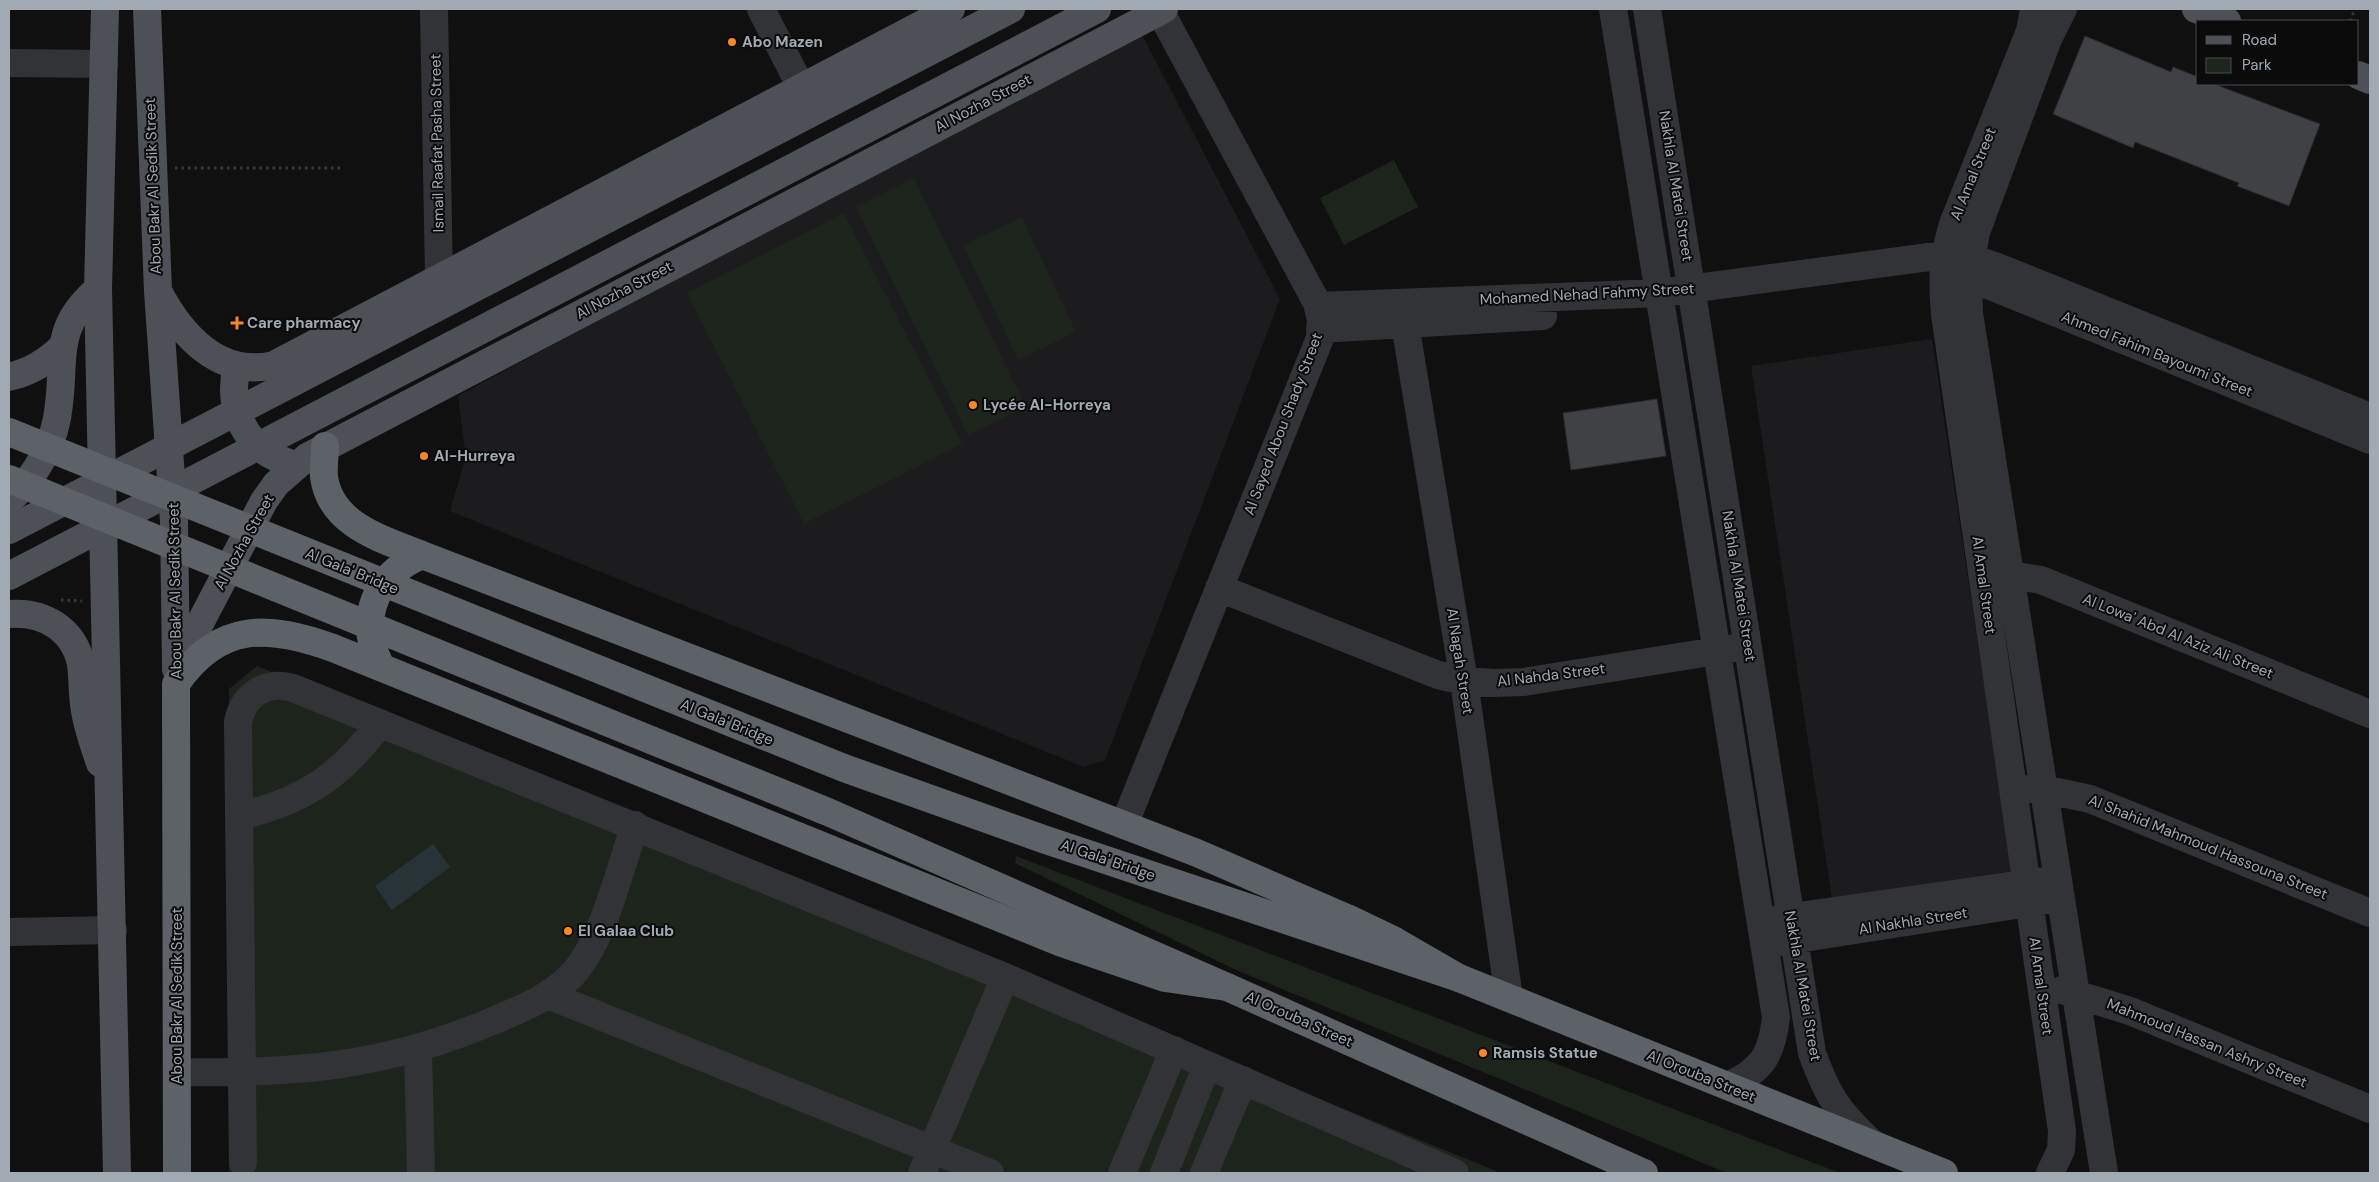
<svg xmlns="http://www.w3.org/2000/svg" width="2379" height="1182" font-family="'DM Sans',sans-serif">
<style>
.built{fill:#1c1c1e}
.green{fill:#1d241c}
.water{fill:#283337}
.building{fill:#3f4145;stroke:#2a2b2e}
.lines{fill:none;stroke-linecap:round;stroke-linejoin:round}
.path{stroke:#373a3d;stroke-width:3;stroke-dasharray:2.5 4;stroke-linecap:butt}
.minor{stroke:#313336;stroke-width:28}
.major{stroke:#4d5056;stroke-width:28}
.highway{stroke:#5d6268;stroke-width:28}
.major-bridge{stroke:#4d5056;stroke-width:28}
.highway-bridge{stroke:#5d6268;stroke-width:28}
.poi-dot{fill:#f58825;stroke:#0b0b0c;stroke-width:2}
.labels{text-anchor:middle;stroke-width:4;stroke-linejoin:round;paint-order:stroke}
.poi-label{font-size:15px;font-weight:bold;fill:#a1aab3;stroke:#0b0b0c;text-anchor:start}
.street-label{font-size:15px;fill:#a1aab3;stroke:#0b0b0c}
</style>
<rect width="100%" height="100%" fill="#101011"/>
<!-- built -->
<path class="built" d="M1139,29L1280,299L1105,760L1084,767L450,511L466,457L458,396Z
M1932,339L2012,871L1832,898L1751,366Z"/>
<!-- green -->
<path class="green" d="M1394,160L1418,207L1344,245L1320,198Z
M914,178L1026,407L968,435L856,207Z
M844,213L962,444L804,524L687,293Z
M1022,217L1076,332L1018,360L963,245Z
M257,666L1501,1173H229V689Z
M1016,856L1840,1173H1727L1234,969L1015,863Z"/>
<!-- water -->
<path class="water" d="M433,844L450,867L392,910L375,886Z"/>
<!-- building -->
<path class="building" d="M2085,36L2171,72L2173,67L2198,77V84H2214L2320,124L2289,206L2237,186L2239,183L2135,142L2133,148L2053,114Z
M1657,399L1666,456L1571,470L1563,413Z"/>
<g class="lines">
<!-- path -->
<path class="path" d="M2350,21L2355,9
M175,168H341
M61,600L82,601"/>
<!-- minor -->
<path class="minor" d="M434,9L439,277
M761,9L801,87
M1613,9L1776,1017C1772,1055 1762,1070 1728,1086
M1647,9L1812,1053C1828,1097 1838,1112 1873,1144
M2034,9L2030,31L1953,224C1942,261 1942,276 1945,314L2062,1131L2061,1150L2050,1173
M2063,9L2048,39L1976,232L1968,278L1969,313L2104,1173
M9,63L104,64
M1951,276L1968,278L1988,285L2370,440
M1318,306L1659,293L1944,255L1970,258L1995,266L2370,417
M1405,324L1464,681L1509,998
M1320,329L1543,316
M1994,577L2010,575L2041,580L2370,714
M1219,588L1438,675L1464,681L1494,683L1524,682L1735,648
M2027,789H2044L2090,799L2370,913
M239,816C302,802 342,776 380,723
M1124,825L1320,338L1321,320L1317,303L1160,11
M1772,920L2044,881
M9,932L113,930
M1778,942L2047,900
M2062,990L2130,1011L2370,1109
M548,995L990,1173
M418,1049L421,1173
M177,1072C295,1074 386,1067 495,1020C521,1009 549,998 570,977C604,942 619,871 635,825
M243,1163L238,722C243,695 266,680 293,688L1005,977L1455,1173
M922,1173L1005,977
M1122,1173L1174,1050
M1164,1173L1207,1065
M1204,1173L1243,1080"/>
<!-- major -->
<path class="major" d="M105,9L98,289L117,1173
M147,9L158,291L174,521L176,665
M2196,9L2227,21
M2358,75L2370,80
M158,291C181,335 219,378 274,365L951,9
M237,367C228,400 240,438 271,455C278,459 287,462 296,466
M9,377C30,372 46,363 62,347
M9,501C36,476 56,442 59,404C65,354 54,326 98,289
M9,614C43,611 74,629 81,664C83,679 82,695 85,711C88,729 94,746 100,763
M176,669L264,501L276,484L307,457L1164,9"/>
<!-- highway -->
<path class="highway" d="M325,446C325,456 323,467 324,477C331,526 383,539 422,555L1197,853L1347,918L1395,941L1459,978L1944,1173
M381,667C357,620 374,575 422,555
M177,1173L176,684C219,621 269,625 333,648L1062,943L1165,978L1227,987L1644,1173"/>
<!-- major-bridge -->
<path class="major-bridge" d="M9,530L1011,9
M9,576L1097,9"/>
<!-- highway-bridge -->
<path class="highway-bridge" d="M9,432L844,768L1043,839L1459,978
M9,479L828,812L1227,987"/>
</g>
<!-- markers -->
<g class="poi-dot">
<circle cx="732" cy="42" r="5"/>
<path d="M234.5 315.5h5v5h5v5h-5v5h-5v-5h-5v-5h5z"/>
<circle cx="973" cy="405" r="5"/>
<circle cx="424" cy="456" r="5"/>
<circle cx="568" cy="931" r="5"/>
<circle cx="1483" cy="1053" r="5"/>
</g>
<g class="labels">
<!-- poi labels -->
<g class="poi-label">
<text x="742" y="47">Abo Mazen</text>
<text x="247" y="328">Care pharmacy</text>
<text x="983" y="410">Lycée Al-Horreya</text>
<text x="434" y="461">Al-Hurreya</text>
<text x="578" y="936">El Galaa Club</text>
<text x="1493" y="1058">Ramsis Statue</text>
</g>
<!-- street labels -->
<g class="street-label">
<text transform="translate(983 103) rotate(-28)" y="5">Al Nozha Street</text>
<text transform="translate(437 143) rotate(-91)" y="5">Ismail Raafat Pasha Street</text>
<text transform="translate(1973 174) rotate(-68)" y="5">Al Amal Street</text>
<text transform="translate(153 186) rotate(-92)" y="5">Abou Bakr Al Sedik Street</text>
<text transform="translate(1676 186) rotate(81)" y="5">Nakhla Al Matei Street</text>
<text transform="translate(624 290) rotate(-28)" y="5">Al Nozha Street</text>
<text transform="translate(1587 294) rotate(-3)" y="5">Mohamed Nehad Fahmy Street</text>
<text transform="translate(2157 354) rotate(22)" y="5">Ahmed Fahim Bayoumi Street</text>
<text transform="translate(1283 424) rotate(-69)" y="5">Al Sayed Abou Shady Street</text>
<text transform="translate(244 542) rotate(-61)" y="5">Al Nozha Street</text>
<text transform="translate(352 571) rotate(22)" y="5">Al Gala' Bridge</text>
<text transform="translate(1984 585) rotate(82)" y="5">Al Amal Street</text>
<text transform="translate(1739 586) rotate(81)" y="5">Nakhla Al Matei Street</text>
<text transform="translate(175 591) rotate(-91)" y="5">Abou Bakr Al Sedik Street</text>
<text transform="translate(2178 636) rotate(22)" y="5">Al Lowa' Abd Al Aziz Ali Street</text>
<text transform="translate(1460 661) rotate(81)" y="5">Al Nagah Street</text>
<text transform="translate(1551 675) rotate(-7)" y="5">Al Nahda Street</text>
<text transform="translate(727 722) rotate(22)" y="5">Al Gala' Bridge</text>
<text transform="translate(2208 847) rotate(22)" y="5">Al Shahid Mahmoud Hassouna Street</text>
<text transform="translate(1108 860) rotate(19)" y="5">Al Gala' Bridge</text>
<text transform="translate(1913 921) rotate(-9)" y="5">Al Nakhla Street</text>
<text transform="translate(1803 986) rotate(80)" y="5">Nakhla Al Matei Street</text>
<text transform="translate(2041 986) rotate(82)" y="5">Al Amal Street</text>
<text transform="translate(177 996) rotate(-90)" y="5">Abou Bakr Al Sedik Street</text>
<text transform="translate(1299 1019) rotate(24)" y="5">Al Orouba Street</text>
<text transform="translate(2207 1043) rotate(22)" y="5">Mahmoud Hassan Ashry Street</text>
<text transform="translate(1701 1076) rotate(22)" y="5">Al Orouba Street</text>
</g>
</g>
<!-- border -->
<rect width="2379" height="1182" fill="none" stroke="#a1aab3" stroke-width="20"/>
<!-- legend -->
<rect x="2196" y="20" width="162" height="65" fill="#0b0b0c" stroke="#474b4f"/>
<rect x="2206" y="36" width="25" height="8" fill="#4d5056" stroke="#474b4f"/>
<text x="2242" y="45" font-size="15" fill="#a1aab3">Road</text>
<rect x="2206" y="58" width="25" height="15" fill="#1d241c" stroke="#474b4f"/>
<text x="2242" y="70" font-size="15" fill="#a1aab3">Park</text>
</svg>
